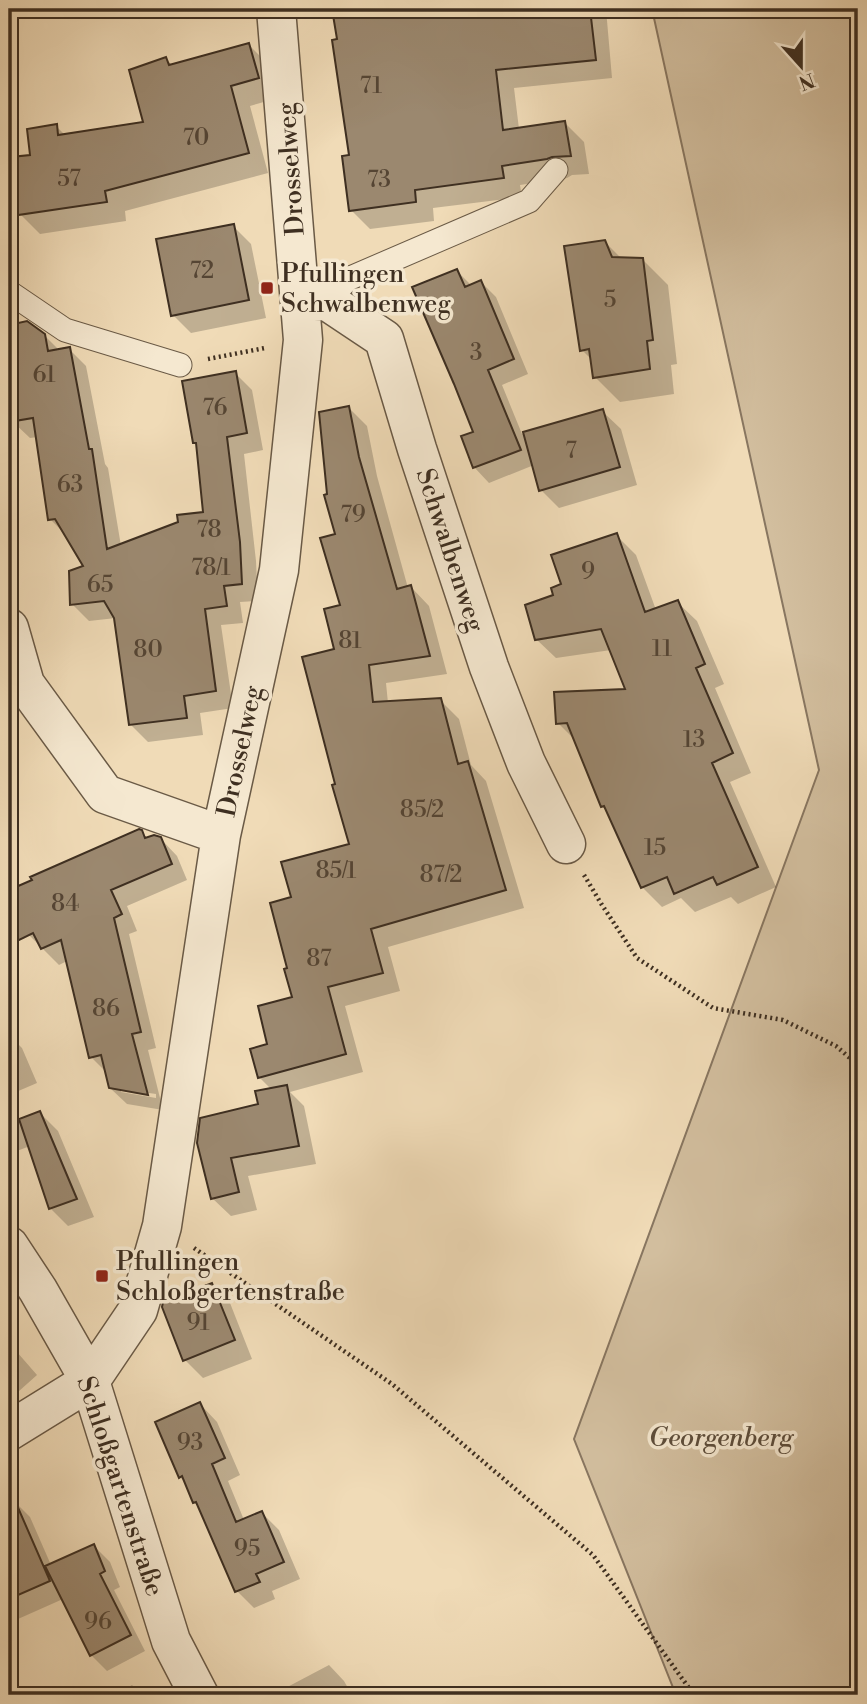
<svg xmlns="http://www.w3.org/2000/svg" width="867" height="1704" font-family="'Libre Bodoni',serif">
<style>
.green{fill:#d2be9e;stroke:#887660;stroke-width:2}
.shadow{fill:#0003;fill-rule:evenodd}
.building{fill:#9b886f;stroke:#3e2f21;stroke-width:2}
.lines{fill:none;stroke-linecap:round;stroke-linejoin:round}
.service-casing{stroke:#6a5a46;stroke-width:25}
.minor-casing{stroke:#6a5a46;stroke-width:41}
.path{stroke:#3e2f21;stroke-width:4.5;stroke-dasharray:2 3.5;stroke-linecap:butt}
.service{stroke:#f5e8d0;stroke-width:23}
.minor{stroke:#f5e8d0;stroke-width:38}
.poi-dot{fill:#8f2418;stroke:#f5e8d0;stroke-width:2.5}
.labels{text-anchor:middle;stroke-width:7;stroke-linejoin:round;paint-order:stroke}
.number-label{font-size:23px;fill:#554534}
.street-label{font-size:26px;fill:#3e2f21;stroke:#f5e8d0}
.poi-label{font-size:26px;fill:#3e2f21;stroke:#f5e8d0;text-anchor:start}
.park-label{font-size:26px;font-style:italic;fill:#5c4c3a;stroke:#f5e8d0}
</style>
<rect width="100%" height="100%" fill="#f0dbb7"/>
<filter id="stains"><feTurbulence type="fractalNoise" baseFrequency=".00286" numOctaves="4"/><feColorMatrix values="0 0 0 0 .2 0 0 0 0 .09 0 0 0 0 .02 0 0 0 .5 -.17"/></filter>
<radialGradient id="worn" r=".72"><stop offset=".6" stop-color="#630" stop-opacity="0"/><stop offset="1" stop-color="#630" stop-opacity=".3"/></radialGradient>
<!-- green -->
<path class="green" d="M652,9H858V1695H676L574,1439L819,770Z"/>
<!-- shadow -->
<path class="shadow" d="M334,9H606L612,78L514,88L519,129L565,123L584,142L589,174L572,175L567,178L520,185L522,197L433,208L434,221L370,229L351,210V157Z
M249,45L269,65L278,98L250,106L268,173L125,211L126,221L40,234L20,214L32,156L56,126L66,136L146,124L166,59L173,66Z
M233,226L251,244L266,318L191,333L173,315Z
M605,242L622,259L643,260L668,285L677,364L671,365L674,394L620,402L595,377L593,361L582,350Z
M457,271L472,286L481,282L496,297L528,374L502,385L522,434L602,411L621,429L637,485L559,508L541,490L534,465L489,483L474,467L475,433Z
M27,323L44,335L60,351L69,349L86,366L105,464L108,468L121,546L205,514L198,445L195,442L235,373L252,390L263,450L244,454L256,561L258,601L240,602L243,623L221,625L233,708L200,713L203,735L148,742L131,725L116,618L89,621L72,604L86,566L68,537L50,519L38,437L30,438L12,421L9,400V393L18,392L9,327Z
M349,408L367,426L377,476L408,588L411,587L429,606L447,674L386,683L388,703L440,700L459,719L471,765L486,781L524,908L388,947L400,991L345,1006L363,1072L290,1092L304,1106L316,1164L248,1176L257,1210L231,1216L212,1198L198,1143L260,1105L272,1090L259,1077L270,1045L294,998L290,969L293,899L351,845L337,786L336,650L342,606L338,535Z
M616,535L636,555L656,610L677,602L697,621L724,684L715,688L751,773L730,782L776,887L738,904L731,897L695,912L681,898L662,907L642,887L610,814L602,806L576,741L558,723L627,690L611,650L556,658L536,639L556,596L563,585Z
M141,832L148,839L160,838L177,856L187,880L127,906L137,931L129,934L156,1048L148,1050L163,1110L127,1104L110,1088L107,1073L91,1057L67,961L59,965L29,935ZM121,1089L156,1094V1098L121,1092Z
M9,1035L22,1048L37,1083L9,1095L19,1121L40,1113L58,1131L94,1217L68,1226L50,1208L30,1146L9,1154Z
M212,1285L230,1303L252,1359L203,1378L185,1360Z
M9,1328L18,1338L10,1344L37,1375L9,1400Z
M200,1404L217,1422L240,1475L228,1481L244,1520L262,1513L279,1530L300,1579L272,1591L275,1599L254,1608L237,1591L201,1508L195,1502L187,1484L180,1477Z
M13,1500L30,1517L51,1565L94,1546L110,1562L120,1587L114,1590L145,1651L107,1671L91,1655L63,1599L9,1623V1502Z
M329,1665L344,1681L352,1695H277L276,1693Z
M132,1685L142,1695H114Z"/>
<!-- building -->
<path class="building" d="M332,9H590L596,60L496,70L503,130L565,121L571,156L552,157L547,159L502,166L504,178L415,190L416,202L349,211L342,156L349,155L332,40L337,39Z
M249,43L259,78L231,86L249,153L105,191L107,202L18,215L11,157L30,155L27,129L57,124L58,135L143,122L129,70L166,57L169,65Z
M234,224L249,300L171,316L156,239Z
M605,240L612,257L643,258L653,340L647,341L650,369L593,378L589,349L580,351L564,246Z
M457,269L465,287L481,280L514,359L488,370L521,450L473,468L461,436L473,432L454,384L412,287Z
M27,321L45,334L48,351L70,347L89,449H92L107,549L178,522L177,515L203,512L196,443H193L182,381L236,371L247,433L227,437L240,542L242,584L224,586L227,606L205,609L216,691L184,696L187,718L129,725L114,618L104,601L70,605L69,571L83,566L55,519L48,520L33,418L9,422V391L16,390L9,346V325Z
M349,406L359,457L397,589L411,585L430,656L369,665L373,702L441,698L458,764L468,761L506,890L371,929L383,973L328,987L346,1054L258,1078L250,1049L267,1044L258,1006L292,997L284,969L287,968L270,903L291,897L281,862L349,844L332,785L335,784L302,657L334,649L324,609L340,605L320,538L335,534L324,495L327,494L319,412Z
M603,409L620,467L539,491L523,432Z
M617,533L645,612L678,600L705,664L696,668L733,753L712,763L758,867L717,885L713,877L674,894L667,877L641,888L604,806L601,807L567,723L556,724L554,692L625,689L601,629L535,640L525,605L553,595L551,588L561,584L551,555Z
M139,829L142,830L145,838L154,835L161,837L172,864L111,890L122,914L114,918L141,1032L132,1034L148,1095L109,1088L101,1055L89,1058L61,940L41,949L33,933L9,945V890L32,880L30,877Z
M287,1085L299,1146L231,1158L239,1192L211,1199L197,1143L200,1118L258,1104L255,1091Z
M40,1111L77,1199L49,1209L19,1119Z
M212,1283L235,1340L183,1361L162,1307L163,1302Z
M200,1402L225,1458L212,1464L236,1522L262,1511L284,1562L256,1574L260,1582L235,1592L196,1502L193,1503L182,1476L179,1478L155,1422Z
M9,1487L50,1581L9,1599Z
M94,1544L105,1571L100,1574L131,1635L90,1656L45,1566Z"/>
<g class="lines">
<!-- service casing -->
<g class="service-casing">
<path id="service" d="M9,292L65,330L180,365
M327,301L348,279L529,201L556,170"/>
</g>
<!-- minor casing -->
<g class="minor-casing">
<path id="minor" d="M300,302L327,301L384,339L417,449L489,667L526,763L566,844
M9,628L25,684L105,794L221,835
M9,1246L38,1290L90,1381L171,1641L199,1695
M9,1431L90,1381L138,1310L162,1226L221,835L279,570L303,340L276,9"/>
</g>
<!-- path -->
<path class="path" d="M208,359L265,348
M584,875L602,905L637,958L713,1008L783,1020L836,1046L858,1065
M194,1248L392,1384L593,1555L694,1695"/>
<!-- service -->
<use href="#service" class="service"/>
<!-- minor -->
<use href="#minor" class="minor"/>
</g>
<!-- markers -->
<g class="poi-dot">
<rect x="260" y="281" width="14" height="14" rx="3.5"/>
<rect x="95" y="1269" width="14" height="14" rx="3.5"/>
</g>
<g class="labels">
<!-- number labels -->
<g class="number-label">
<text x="371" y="93">71</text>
<text x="196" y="145">70</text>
<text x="69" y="186">57</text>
<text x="379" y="187">73</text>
<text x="202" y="278">72</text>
<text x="610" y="307">5</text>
<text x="476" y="360">3</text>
<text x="44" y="382">61</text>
<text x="215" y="415">76</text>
<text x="571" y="458">7</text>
<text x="70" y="492">63</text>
<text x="353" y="522">79</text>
<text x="209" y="537">78</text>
<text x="211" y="575">78/1</text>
<text x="588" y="579">9</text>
<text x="100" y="592">65</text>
<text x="350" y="648">81</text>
<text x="662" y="656">11</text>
<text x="148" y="657">80</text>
<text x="694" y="747">13</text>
<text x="422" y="817">85/2</text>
<text x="655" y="855">15</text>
<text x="336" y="878">85/1</text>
<text x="441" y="882">87/2</text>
<text x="65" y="911">84</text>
<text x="319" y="966">87</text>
<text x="106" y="1016">86</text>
<text x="198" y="1330">91</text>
<text x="190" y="1450">93</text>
<text x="247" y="1556">95</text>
<text x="98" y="1629">96</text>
</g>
<!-- street labels -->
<g class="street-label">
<text transform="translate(290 169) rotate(-94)" y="9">Drosselweg</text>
<text transform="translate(451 550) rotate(72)" y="9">Schwalbenweg</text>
<text transform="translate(239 751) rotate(-78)" y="9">Drosselweg</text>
<text transform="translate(121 1486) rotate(72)" y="9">Schloßgartenstraße</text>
</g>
<!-- poi labels -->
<g class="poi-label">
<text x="281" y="282">Pfullingen<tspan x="281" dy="30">Schwalbenweg</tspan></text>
<text x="116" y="1270">Pfullingen<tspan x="116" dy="30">Schloßgertenstraße</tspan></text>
</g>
<!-- park labels -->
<g class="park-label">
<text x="721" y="1446">Georgenberg</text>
</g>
</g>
<!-- margin -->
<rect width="867" height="1704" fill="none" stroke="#f0dbb7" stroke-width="35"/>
<rect x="10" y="10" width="846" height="1683" fill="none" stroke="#3e2f21" stroke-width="3.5"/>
<rect x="18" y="18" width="832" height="1669" fill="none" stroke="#3e2f21" stroke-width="2"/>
<!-- north arrow -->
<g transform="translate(801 66) rotate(159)" stroke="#f5e8d0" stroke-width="5" paint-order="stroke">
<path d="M0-5L12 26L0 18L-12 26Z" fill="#3e2f21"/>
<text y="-10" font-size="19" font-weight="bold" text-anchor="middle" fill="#3e2f21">N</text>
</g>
<rect width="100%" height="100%" filter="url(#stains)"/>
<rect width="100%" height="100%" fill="url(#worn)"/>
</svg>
